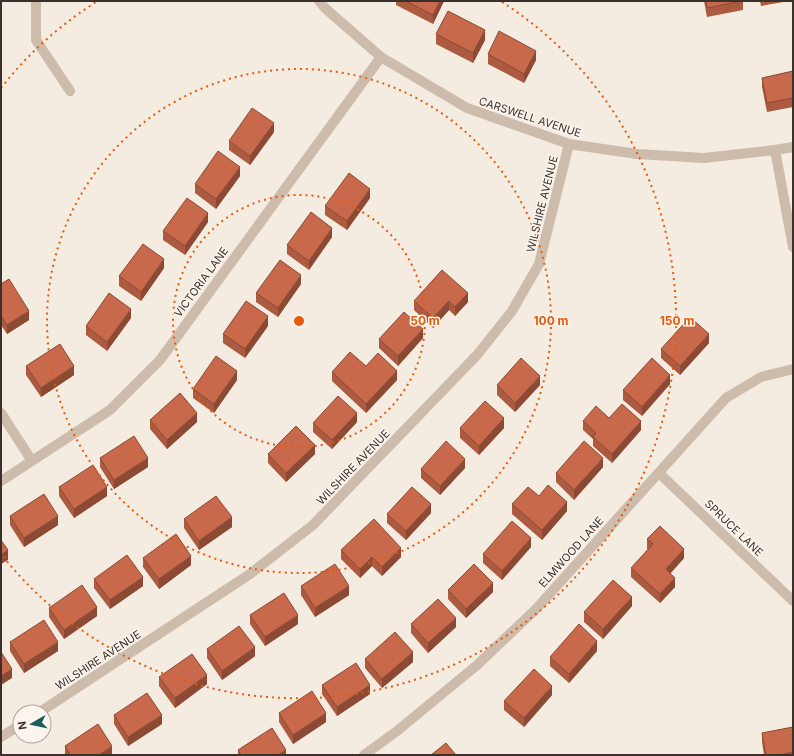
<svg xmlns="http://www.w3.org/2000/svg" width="794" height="756" font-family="Inter,sans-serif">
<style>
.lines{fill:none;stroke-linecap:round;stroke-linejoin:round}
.minor{stroke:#cdbbac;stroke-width:10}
.wall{fill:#ac5a40}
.shaded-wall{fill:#8c4a34}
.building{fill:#c8694b;stroke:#8c4a34}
.ring{fill:none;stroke:#e8590c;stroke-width:2;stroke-dasharray:2 4}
.labels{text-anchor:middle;stroke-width:3;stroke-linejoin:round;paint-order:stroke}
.street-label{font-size:11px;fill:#3b302b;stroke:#fbf5ee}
.centre{fill:#e8590c;stroke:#fbf5ee;stroke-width:2}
.ring-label{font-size:12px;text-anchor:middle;font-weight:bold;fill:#e8590c;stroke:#fbf5ee;stroke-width:3;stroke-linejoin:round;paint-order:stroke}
</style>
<rect width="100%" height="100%" fill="#f4ebe1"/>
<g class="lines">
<!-- minor -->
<path class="minor" d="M36,1V40L70,91
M319,1L326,9L381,57L467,108L569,144L637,154L704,158L775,150L793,147
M775,150L793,247
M1,413L32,461
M659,473L793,601
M1,481L110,410L160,360L381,57
M40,712L250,574L313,525L477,355L512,311L539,264L569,144
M1,737L20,725
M364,755L397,731L476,666L536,609L726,398L761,377L793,369"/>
</g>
<!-- wall -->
<path class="wall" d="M396,1H444L433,24L396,5Z
M704,1H743V10L707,17Z
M760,1H789L761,6Z
M436,34L485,40L473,63L436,44Z
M488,54L536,60L524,83L488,64Z
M793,71V107L767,112L762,87V78Z
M274,132L250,165L229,150V141Z
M240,176L216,209L195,193V184Z
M370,198L347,230L325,215V206Z
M208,222L185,255L163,240V231Z
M332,237L309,270L287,254V245Z
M164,268L141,301L119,286V276Z
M1,284L29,320L7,334L1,325Z
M301,284L278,317L256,302V293Z
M468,293V302L455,316L449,310L433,328L414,310V301Z
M131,318L107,351L86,335V326Z
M268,326L245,358L223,343V334Z
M423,338L398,366L379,348V339Z
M709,343L680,375L661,358V349Z
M26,366L74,375L41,397L26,375Z
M366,366L397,380L366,413L332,381V372Z
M237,380L214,413L193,398V389Z
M670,384L642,416L623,400V390Z
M497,385H540L515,412L497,395Z
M609,418L641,430L612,463L593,446V439L583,430V421Z
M150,420L197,422L167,449L150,429Z
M357,422L332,449L313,432V423Z
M460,428H504L479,455L460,438Z
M268,454H315L286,482L268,463Z
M100,458L148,467L114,489L100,467Z
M603,467L574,500L556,482V473Z
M465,468L440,495L421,478V469Z
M59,487L107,496L74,518L59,496Z
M539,496L567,511L542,540L512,514V504Z
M431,513L406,540L387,523V514Z
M10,516L58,525L24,547L10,525Z
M184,519L232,527L199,550L184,528Z
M647,539L684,558L670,574L675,587L660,603L631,577V568L648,549H647Z
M531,547L502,580L483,563V554Z
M341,550L401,557L382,576L372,566L360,578L341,559Z
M143,558L191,565L159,589L143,567Z
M94,579L143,586L110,609L94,588Z
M301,586L349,595L315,617L301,595Z
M448,590L493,592L466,618L448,599Z
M632,606L603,639L584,622V612Z
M49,608L97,616L64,639L49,617Z
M250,615L298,624L265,646L250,624Z
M411,624L456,627L428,653L411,633Z
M10,642L58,651L24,673L10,651Z
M207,649L255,656L222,680L207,658Z
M597,651L569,683L550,666V657Z
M365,659L413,662L382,688L365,668Z
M159,677L207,684L175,708L159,686Z
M322,685L370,694L337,716L322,694Z
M552,695L524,727L504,710V701Z
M279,713L326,722L293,744L279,722Z
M114,715L162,724L128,746L114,724Z
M793,727V755H764L762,742V733Z
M65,746L112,755H65Z
M238,750L286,755H238Z"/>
<!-- shaded-wall -->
<path class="shaded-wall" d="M440,1H444L433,24V15Z
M485,30V40L473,63V53Z
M536,51V60L524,83V74Z
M274,123V132L250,165V156Z
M240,167V176L216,209V199Z
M370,189V198L347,230V221Z
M208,213V222L185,255V246Z
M332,228V237L309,270V261Z
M164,259V268L141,301V292Z
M301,275V284L278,317V308Z
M468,293V302L455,316V307Z
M449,301V310L433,328V318Z
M131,309V318L107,351V342Z
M29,311V320L7,334V325Z
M268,316V326L245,358V349Z
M423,329V338L398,366V356Z
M709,334V343L680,375V366Z
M74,366V375L41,397V388Z
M237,371V380L214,413V404Z
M397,371V380L366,413V404Z
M670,375V384L642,416V407Z
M540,376V385L515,412V403Z
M197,413V422L167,449V440Z
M357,413V422L332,449V440Z
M504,418V428L479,455V446Z
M641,421V430L612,463V454Z
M315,445V454L286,482V473Z
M148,458V467L114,489V480Z
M603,458V467L574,500V490Z
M465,459V468L440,495V486Z
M107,487V496L74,518V509Z
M567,502V511L542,540V530Z
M431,504V513L406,540V531Z
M58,516V525L24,547V538Z
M232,517V527L199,550V541Z
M531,538V547L502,580V571Z
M401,548V557L382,576V567Z
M684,549V558L666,578V569Z
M8,550V560L1,564V555Z
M191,556V565L159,589V579Z
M372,557V566L360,578V569Z
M143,577V586L110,609V600Z
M675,578V587L660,603V594Z
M493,583V592L466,618V609Z
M349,586V595L315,617V608Z
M632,597V606L603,639V629Z
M97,607V616L64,639V630Z
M298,615V624L265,646V637Z
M456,618V627L428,653V643Z
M597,641V651L569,683V674Z
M58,642V651L24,673V664Z
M255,647V656L222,680V671Z
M413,652V662L382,688V679Z
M12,669V678L1,685V676Z
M207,675V684L175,708V698Z
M370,685V694L337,716V707Z
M552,686V695L524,727V718Z
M326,713V722L293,744V735Z
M162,715V724L128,746V737Z
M112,746V755H99Z
M286,750V755H278Z"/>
<!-- building -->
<path class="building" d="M406,1H440L433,15Z
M706,1H741L707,8Z
M448,11L485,30L473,53L436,34Z
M499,31L536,51L524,74L488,54Z
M793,71V98L767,103L762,78Z
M252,108L274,123L250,156L229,141Z
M218,151L240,167L216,199L195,184Z
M349,173L370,189L347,221L325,206Z
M187,198L208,213L185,246L163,231Z
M311,212L332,228L309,261L287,245Z
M143,244L164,259L141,292L119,276Z
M280,260L301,275L278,308L256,293Z
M442,270L468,293L455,307L449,301L433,318L414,301Z
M9,279L29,311L7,325L1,316V284Z
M109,293L131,309L107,342L86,326Z
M246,301L268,316L245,349L223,334Z
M404,312L423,329L398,356L379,339Z
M690,317L709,334L680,366L661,349Z
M60,344L74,366L41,388L26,366Z
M350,352L366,366L378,353L397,371L366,404L332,372Z
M216,356L237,371L214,404L193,389Z
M521,358L540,376L515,403L497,385Z
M652,358L670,375L642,407L623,390Z
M180,393L197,413L167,440L150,420Z
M338,396L357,413L332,440L313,423Z
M485,401L504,418L479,446L460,428Z
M622,404L641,421L612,454L593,437L596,433L583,421L596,406L609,418Z
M296,426L315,445L286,473L268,454Z
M134,436L148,458L114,480L100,458Z
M446,441L465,459L440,486L421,469Z
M584,441L603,458L574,490L556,473Z
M93,465L107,487L74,509L59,487Z
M548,485L567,502L542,530L512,504L528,487L539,496Z
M412,487L431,504L406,531L387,514Z
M44,494L58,516L24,538L10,516Z
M216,496L232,517L199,541L184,519Z
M374,519L401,548L382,567L372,557L360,569L341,550Z
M512,521L531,538L502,571L483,554Z
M660,526L684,549L666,569L675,578L660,594L631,568L653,544L647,539Z
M176,534L191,556L159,579L143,558Z
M1,540L8,550L1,555Z
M127,555L143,577L110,600L94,579Z
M335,564L349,586L315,608L301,586Z
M474,564L493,583L466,609L448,590Z
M613,580L632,597L603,629L584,612Z
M82,585L97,607L64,630L49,608Z
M284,593L298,615L265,637L250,615Z
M438,599L456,618L428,643L411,624Z
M44,620L58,642L24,664L10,642Z
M579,624L597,641L569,674L550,657Z
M239,626L255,647L222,671L207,649Z
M395,632L413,652L382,679L365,659Z
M1,652L12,669L1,676Z
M192,654L207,675L175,698L159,677Z
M356,663L370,685L337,707L322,685Z
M534,669L552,686L524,718L504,701Z
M312,691L326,713L293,735L279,713Z
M147,693L162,715L128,737L114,715Z
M98,724L112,746L99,755H70L65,746Z
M793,727V752L780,755H766L762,733Z
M272,728L286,750L278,755H241L238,750Z
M446,743L456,755H431Z"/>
<!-- distance rings -->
<g class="ring">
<circle cx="299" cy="321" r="126"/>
<circle cx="299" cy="321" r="252"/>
<path d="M1 88A378 378 0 0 1 96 2M502 2A378 378 0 1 1 1 554"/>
</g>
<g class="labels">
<!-- street labels -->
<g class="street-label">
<text transform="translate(530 117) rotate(18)" y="4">CARSWELL AVENUE</text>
<text transform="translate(542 204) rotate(-76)" y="4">WILSHIRE AVENUE</text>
<text transform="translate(201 282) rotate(-54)" y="4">VICTORIA LANE</text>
<text transform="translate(353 467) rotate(-46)" y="4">WILSHIRE AVENUE</text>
<text transform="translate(734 528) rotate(44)" y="4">SPRUCE LANE</text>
<text transform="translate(571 552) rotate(-48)" y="4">ELMWOOD LANE</text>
<text transform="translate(98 660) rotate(-33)" y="4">WILSHIRE AVENUE</text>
</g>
</g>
<circle cx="299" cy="321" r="6" class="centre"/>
<g class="ring-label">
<text x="425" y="325">50 m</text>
<text x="551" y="325">100 m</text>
<text x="677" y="325">150 m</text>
</g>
<!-- border -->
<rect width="794" height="756" fill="none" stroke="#3b302b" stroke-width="4"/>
<!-- north arrow -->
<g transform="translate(32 724) rotate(261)"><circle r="19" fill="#fbf5ee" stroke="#aea6a0"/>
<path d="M0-3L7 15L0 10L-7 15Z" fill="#1f5a5e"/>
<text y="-6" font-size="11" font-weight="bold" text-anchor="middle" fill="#3b302b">N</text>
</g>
</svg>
